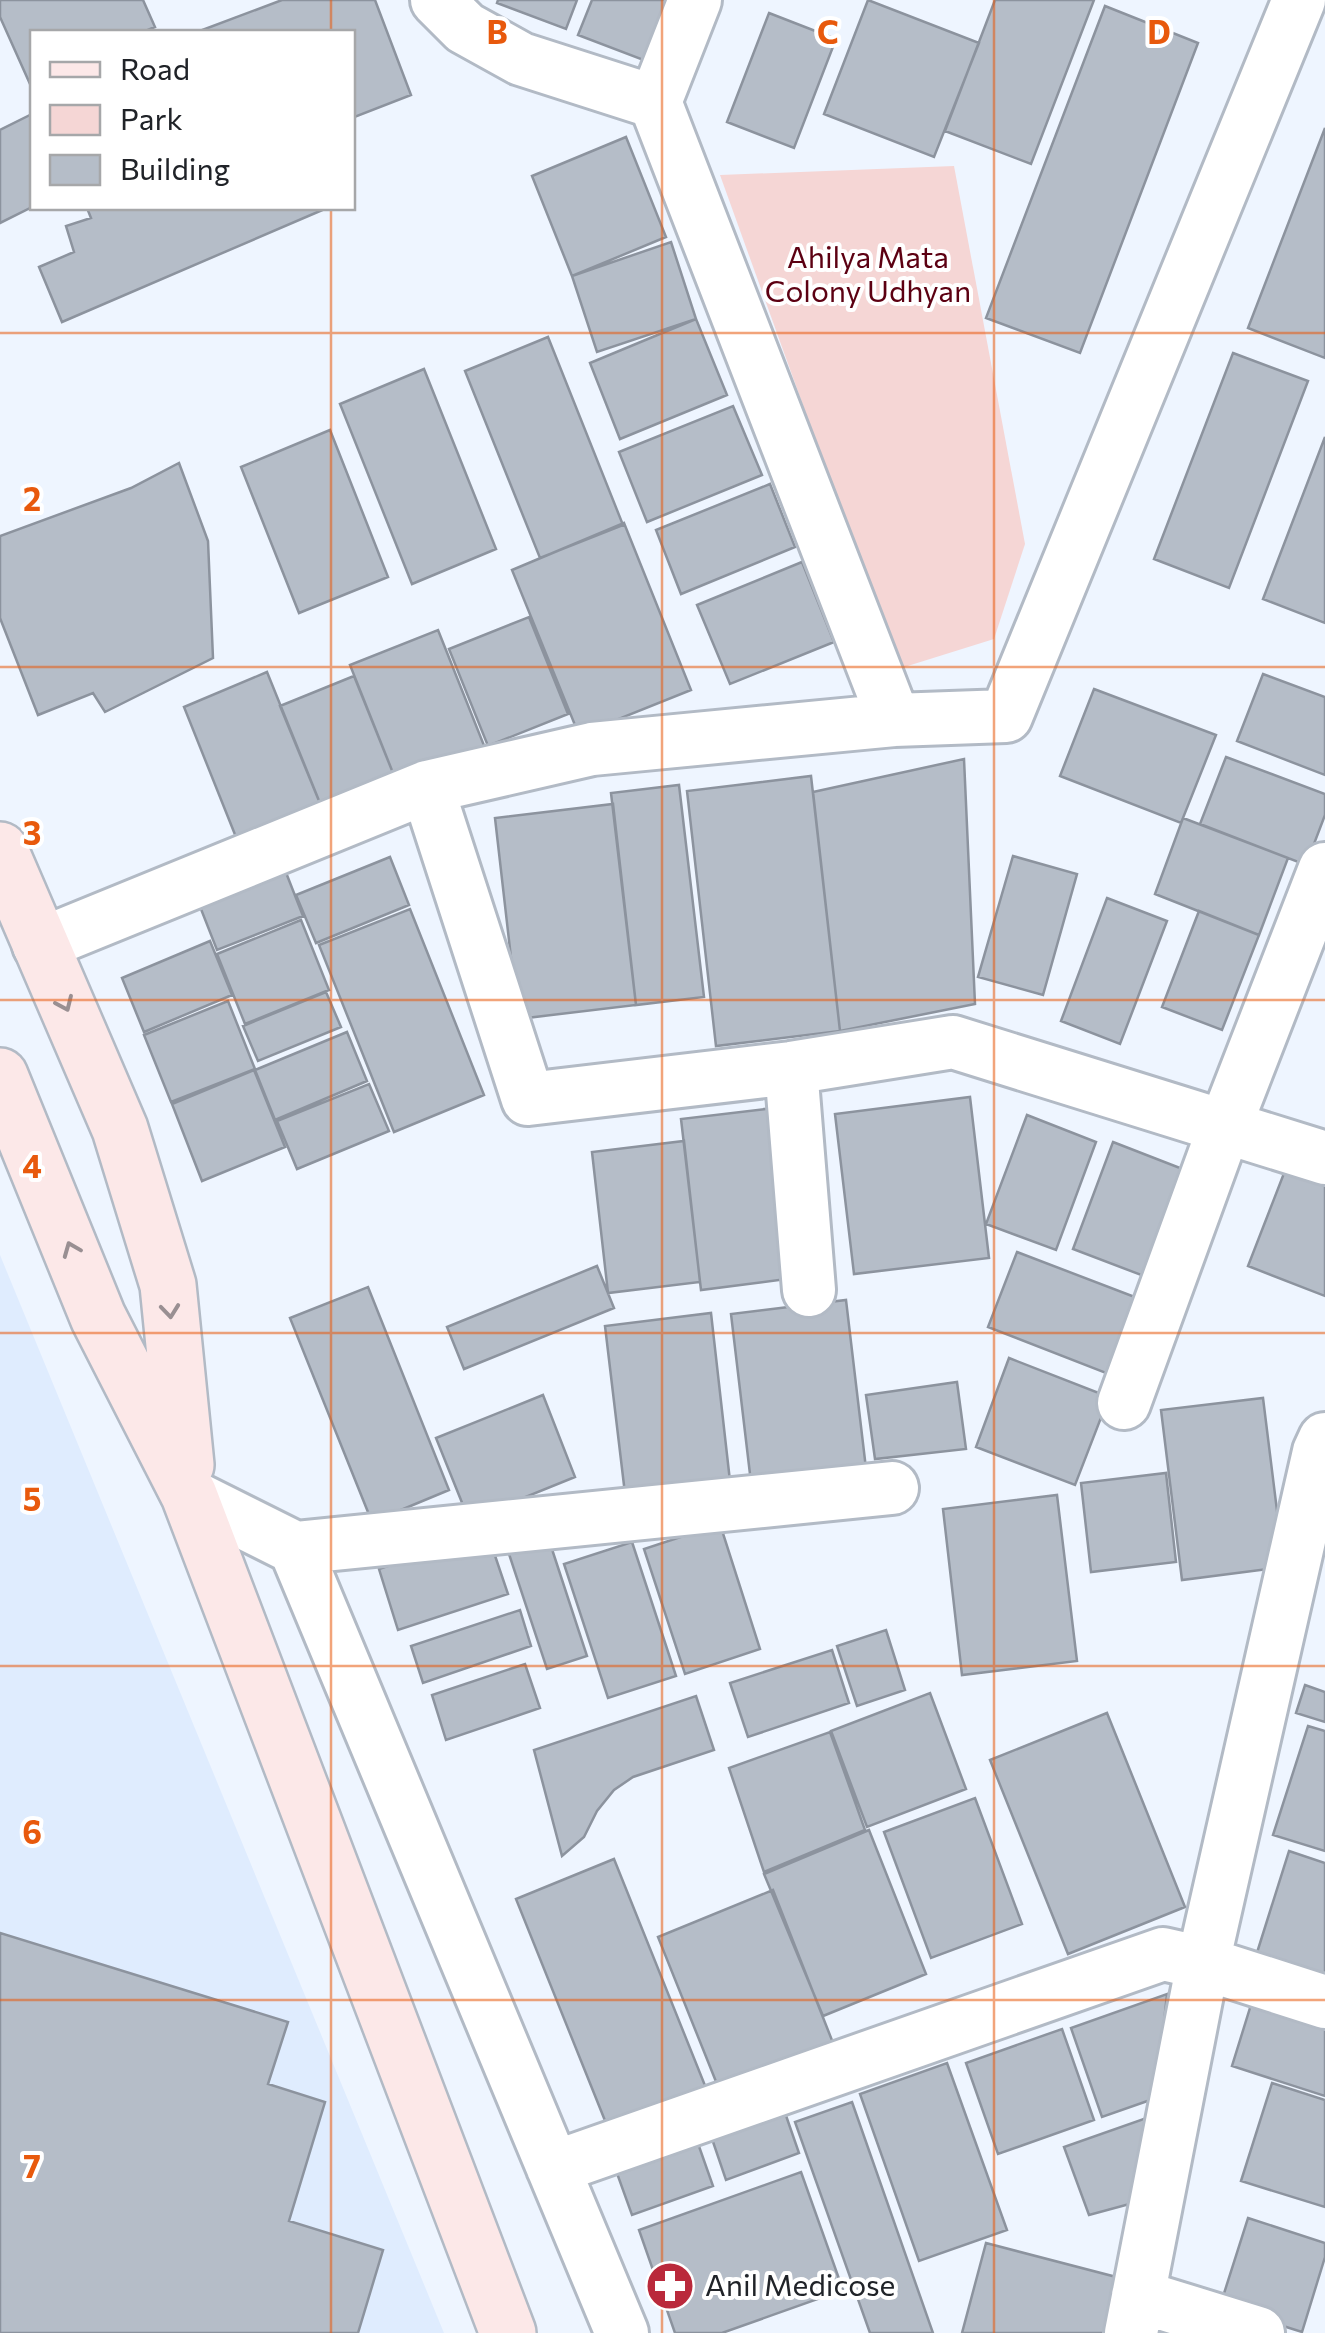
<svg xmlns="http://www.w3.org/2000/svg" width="1325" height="2333" font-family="Commissioner,sans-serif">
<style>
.built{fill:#dfecfe}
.green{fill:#f5d6d5}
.building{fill:#b5bdc8;stroke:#8c939e;stroke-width:2.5}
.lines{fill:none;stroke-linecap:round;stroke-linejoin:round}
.street-casing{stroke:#b2bac5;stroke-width:58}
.secondary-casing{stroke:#b2bac5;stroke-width:60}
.street{stroke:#fff;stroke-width:52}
.secondary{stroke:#fce8e8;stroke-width:55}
.oneway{stroke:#998f92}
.grid{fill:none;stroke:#e8590c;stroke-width:2.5;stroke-opacity:0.55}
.labels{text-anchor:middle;stroke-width:8;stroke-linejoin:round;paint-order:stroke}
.park-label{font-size:30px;fill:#5c0012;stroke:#fff}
.poi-label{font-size:30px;fill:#202328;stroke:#fff;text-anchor:start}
.grid-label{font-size:32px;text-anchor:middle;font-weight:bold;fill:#e8590c;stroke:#fff;stroke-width:8;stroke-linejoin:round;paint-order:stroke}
</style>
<rect width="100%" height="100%" fill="#eef5ff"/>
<!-- built -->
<path class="built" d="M0,1255L444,2333H0Z"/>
<!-- green -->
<path class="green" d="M954,166L1025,544L994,639L898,669L720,175Z"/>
<!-- building -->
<path class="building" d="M0,0H143L155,27L143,32H32V83L30,84L0,17Z
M282,0H375L411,95L352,118V32H197Z
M498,0H577L566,29L497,3Z
M592,0H670L646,61L578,35Z
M868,0L979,43L934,157L824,114Z
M995,0H1094L1031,164L945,131Z
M1105,6L1198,43L1080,353L986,318Z
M769,13L836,39L794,148L727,122Z
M32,114V207L0,223V130Z
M1325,128V358L1248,328Z
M626,137L666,237L572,276L532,176Z
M87,208H327L62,322L39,267L74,252L66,226L91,218Z
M671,242L696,319L597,352L572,276Z
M696,319L727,395L620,439L590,363Z
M548,337L623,525L540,558L465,371Z
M1233,353L1308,381L1229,588L1154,559Z
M424,369L496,549L412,584L340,404Z
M733,406L762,475L647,522L619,452Z
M330,430L388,577L299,613L241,467Z
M1325,437V623L1263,599Z
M179,463L208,541L213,658L105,712L93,693L38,715L0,618V536L131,488Z
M770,484L795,547L681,594L656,530Z
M624,523L691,690L579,735L512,570Z
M802,562L834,642L730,684L697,605Z
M529,617L568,714L488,746L449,649Z
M438,630L485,748L397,783L350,665Z
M267,672L324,813L240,847L184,707Z
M1263,674L1325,697V775L1237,741Z
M354,676L397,783L324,813L280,706Z
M1094,689L1216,735L1181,823L1060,776Z
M1226,757L1325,794V815L1306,865L1200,824Z
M964,759L975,1004L840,1031L813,792Z
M811,776L840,1031L716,1046L687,791Z
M679,785L704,997L636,1005L611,793Z
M613,804L636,1005L518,1019L495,818Z
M1183,818L1288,858L1259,935L1155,894Z
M1013,856L1077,874L1043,995L978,977Z
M390,857L409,905L316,943L296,895Z
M285,870L303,916L217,950L199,904Z
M1107,898L1167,921L1120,1044L1061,1021Z
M410,909L484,1095L394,1132L319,945Z
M1199,911L1259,935L1222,1030L1162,1007Z
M301,920L329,990L245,1024L217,954Z
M210,941L232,995L144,1032L122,978Z
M326,992L341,1027L258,1061L243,1026Z
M228,1001L255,1069L171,1102L144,1035Z
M347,1032L367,1081L275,1120L255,1070Z
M254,1070L285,1147L202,1181L172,1104Z
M369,1084L389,1131L297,1169L277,1121Z
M970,1097L989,1258L854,1274L835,1114Z
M782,1107L802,1277L701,1290L681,1119Z
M1027,1115L1096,1142L1056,1250L986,1224Z
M684,1141L700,1282L608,1293L592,1152Z
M1113,1142L1198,1175L1157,1281L1073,1249Z
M1288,1163L1325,1178V1296L1248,1266Z
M1017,1252L1140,1299L1111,1375L988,1327Z
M597,1266L614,1308L464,1369L447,1327Z
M368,1287L449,1490L372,1522L290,1318Z
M846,1300L867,1477L752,1491L731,1314Z
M711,1313L731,1490L626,1502L605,1326Z
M1009,1358L1109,1397L1075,1485L976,1447Z
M957,1382L966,1449L875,1459L866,1395Z
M543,1395L575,1477L469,1520L436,1438Z
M1263,1398L1284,1567L1182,1580L1161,1410Z
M1166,1473L1176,1562L1091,1572L1081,1483Z
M1057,1495L1077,1661L962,1675L943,1509Z
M720,1524L760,1649L685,1674L644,1549Z
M487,1532L508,1594L398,1630L379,1569Z
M548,1537L587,1656L547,1669L508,1551Z
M632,1542L676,1676L608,1698L564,1564Z
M520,1610L531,1646L423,1683L411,1646Z
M886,1630L905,1690L857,1706L837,1646Z
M832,1650L849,1703L748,1737L730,1683Z
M525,1664L540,1708L446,1740L432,1695Z
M1305,1685L1325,1692V1722L1296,1713Z
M930,1693L966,1789L867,1827L831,1731Z
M696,1696L714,1750L633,1777L614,1790L597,1811L584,1837L562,1856L534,1750Z
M1107,1713L1185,1907L1068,1954L990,1760Z
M1308,1726L1325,1731V1851L1273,1835Z
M830,1732L865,1830L764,1872L729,1768Z
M975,1798L1022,1924L931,1958L884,1832Z
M869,1830L926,1974L823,2016L764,1874Z
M1289,1851L1325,1863V1981L1255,1959Z
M614,1859L708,2093L610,2133L516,1899Z
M773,1890L835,2048L721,2094L658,1937Z
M0,1933L288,2022L268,2084L325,2102L289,2221L383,2250L358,2333H0Z
M1167,1994L1156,2098L1102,2117L1071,2028Z
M1254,1995L1325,2017V2096L1232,2066Z
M1062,2029L1094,2120L998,2154L966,2063Z
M947,2063L1007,2230L919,2261L860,2094Z
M1272,2083L1325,2100V2207L1241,2181Z
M852,2102L933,2333H870L795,2122Z
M783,2107L799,2153L726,2180L710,2133Z
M1155,2115L1148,2199L1089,2215L1064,2147Z
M695,2135L713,2186L632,2215L614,2165Z
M801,2172L843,2290L722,2333H675L639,2230Z
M1248,2218L1325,2243V2257L1302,2332L1220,2306Z
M986,2243L1120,2278L1106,2333H962Z"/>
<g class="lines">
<!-- street casing -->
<g class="street-casing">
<path id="street" d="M437,0L465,28L521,59L655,102
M695,0L655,102L894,720
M427,787L528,1099L791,1068L953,1042L1325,1158
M39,945L427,787L592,749L894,720L1006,716L1299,0
M791,1068L809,1290
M1124,1403L1225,1126L1325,869
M189,1495L295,1548L892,1488
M295,1548L622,2333
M553,2168L1163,1954L1203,1963L1325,2002
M1138,2296L1258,2333
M1131,2333L1203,1963L1319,1452L1325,1439"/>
</g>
<!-- secondary casing -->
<g class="secondary-casing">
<path id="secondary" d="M0,850L120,1129L168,1285L186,1465
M0,1076L98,1317L189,1495L508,2333"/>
</g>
<!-- street -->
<use href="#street" class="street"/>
<!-- secondary -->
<use href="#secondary" class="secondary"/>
</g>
<!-- one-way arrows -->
<defs><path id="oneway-chevron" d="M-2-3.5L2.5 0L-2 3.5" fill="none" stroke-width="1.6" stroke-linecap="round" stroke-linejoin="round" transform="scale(2.5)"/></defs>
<g class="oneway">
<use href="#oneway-chevron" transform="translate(65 1004) rotate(66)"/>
<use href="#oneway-chevron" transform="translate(71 1249) rotate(-112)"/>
<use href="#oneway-chevron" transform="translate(170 1311) rotate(84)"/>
</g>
<!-- grid -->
<path class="grid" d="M331,0V32M662,0V2333M994,0V2333M331,208V2333M0,333H1325M0,667H1325M0,1000H1325M0,1333H1325M0,1666H1325M0,2000H1325"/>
<!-- icons -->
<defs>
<g id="pharmacy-disc" transform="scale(2.5)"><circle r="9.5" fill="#ba293b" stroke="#fff"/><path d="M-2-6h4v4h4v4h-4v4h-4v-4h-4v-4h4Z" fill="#fff"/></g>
</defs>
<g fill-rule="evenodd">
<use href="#pharmacy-disc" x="670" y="2286"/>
</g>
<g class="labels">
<!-- park labels -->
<g class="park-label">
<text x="868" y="268">Ahilya Mata<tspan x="868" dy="34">Colony Udhyan</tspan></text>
</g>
<!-- poi labels -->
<g class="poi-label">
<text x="705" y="2296">Anil Medicose</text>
</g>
</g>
<g class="grid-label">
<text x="497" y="44">B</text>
<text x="828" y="44">C</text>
<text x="1159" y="44">D</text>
<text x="32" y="511">2</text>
<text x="32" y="845">3</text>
<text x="32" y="1178">4</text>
<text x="32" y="1511">5</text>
<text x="32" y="1844">6</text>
<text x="32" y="2178">7</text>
</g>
<!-- legend -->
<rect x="30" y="30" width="325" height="180" fill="#ffffff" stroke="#a6a7a9" stroke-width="2.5"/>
<rect x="50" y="62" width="50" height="15" fill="#fce8e8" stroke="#a6a7a9" stroke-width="2.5"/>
<text x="120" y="80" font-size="30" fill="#202328">Road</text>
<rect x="50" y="105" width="50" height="30" fill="#f5d6d5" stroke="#a6a7a9" stroke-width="2.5"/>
<text x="120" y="130" font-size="30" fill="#202328">Park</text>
<rect x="50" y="155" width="50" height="30" fill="#b5bdc8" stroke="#a6a7a9" stroke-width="2.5"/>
<text x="120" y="180" font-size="30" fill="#202328">Building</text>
</svg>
